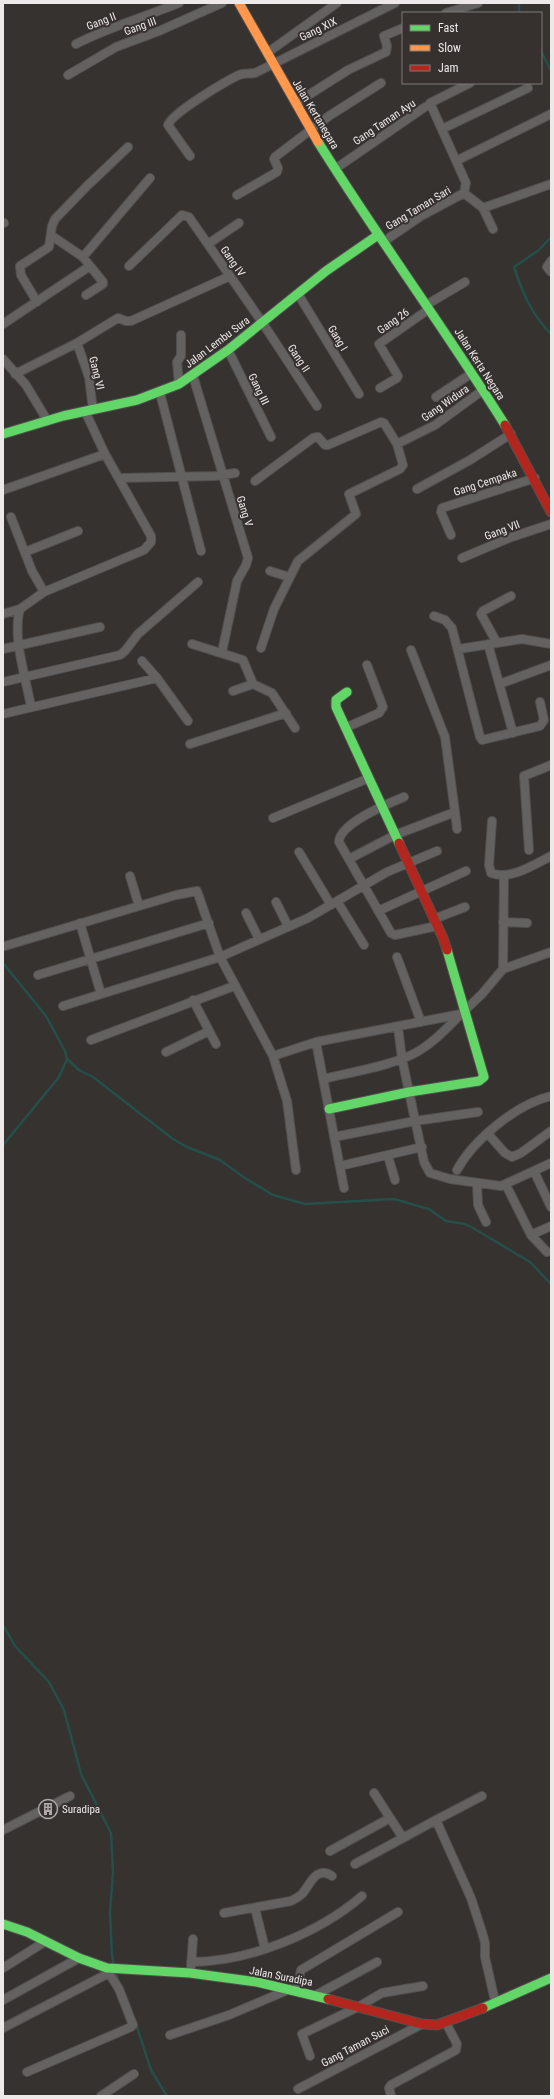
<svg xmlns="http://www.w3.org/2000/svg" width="554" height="2099" font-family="'Roboto Condensed',sans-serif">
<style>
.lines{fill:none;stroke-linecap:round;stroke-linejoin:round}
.stream{stroke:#254f49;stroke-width:2.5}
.street-casing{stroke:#52504e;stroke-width:10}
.fast-casing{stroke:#52504e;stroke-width:11}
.slow-casing{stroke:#52504e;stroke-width:11}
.jam-casing{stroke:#52504e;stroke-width:11}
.street{stroke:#646261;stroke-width:8}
.fast{stroke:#63d668;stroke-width:9}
.slow{stroke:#ff974d;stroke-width:9}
.jam{stroke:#b3261e;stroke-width:9}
.labels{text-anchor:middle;stroke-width:4;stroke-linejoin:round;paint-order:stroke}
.street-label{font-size:11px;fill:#ece9e8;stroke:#36312f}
.poi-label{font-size:11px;fill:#ece9e8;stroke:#36312f;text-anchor:start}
</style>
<rect width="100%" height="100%" fill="#353230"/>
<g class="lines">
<!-- stream -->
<path class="stream" d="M519,3V13
M541,51L551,71
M551,237L539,250L514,267C522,292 532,315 551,334
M3,963L46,1016L65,1051L67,1059L59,1077L3,1145
M67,1059L79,1070L93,1077L173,1139L187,1147L220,1160L245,1178L273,1195L305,1204L394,1199L429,1209L446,1221L465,1224L473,1228L530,1262L551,1284
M3,1625L15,1646L49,1682L64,1710L81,1774L111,1833L113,1872L110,1912L112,1956L114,1965
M116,1971L119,1984
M136,2024L151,2070L167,2096"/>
<!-- street casing -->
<g class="street-casing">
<path id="street" d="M446,13L478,3
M76,44C109,27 145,17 179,3
M267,53L337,3
M68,75L116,47L159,31L222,3
M296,103L348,70L386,52L387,46L384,36L403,28
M442,129L528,88
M190,156L168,125C172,113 226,81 239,75C244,73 249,74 255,73L395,3
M456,161L551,114
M335,169L425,107
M464,193L466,183L430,103L470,83
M464,193L483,208L551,184
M237,195L277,172L278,168L274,159L275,157L329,116L381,83
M483,208L493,229
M3,223H4
M52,236L83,257
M383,242L421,216L464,193
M208,244L239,223
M551,261L547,267L551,272
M129,266L182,215L189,217L262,322L317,406
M298,294L359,394
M86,295L103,284V282L90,266
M37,302L21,275L20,266L49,247L52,226L55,219L88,185L128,147
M426,305L465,282
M3,324L90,266L83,257L150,178
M77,343L89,377L93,410
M228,350L271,437
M3,359L26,385L47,420
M15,374L77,343L118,318L126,321H131L230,276
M193,376L248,558L246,565L237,581L222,652
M179,384L177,362L181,356V335
M380,388L397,378L398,376L379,344L429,309
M160,393L201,551
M436,397L472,373
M397,444L435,425L483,390
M119,478L215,476L235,473
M255,481L313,438L318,437L325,445H328L381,422L384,423L397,444L403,465L400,469L349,494L356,514L298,561L274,609L261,648
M417,489L470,460L511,434
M3,490L105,454
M11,517L32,571L44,592
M451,535L441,512L442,508L535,478
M25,552L78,531
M462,558L509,538L551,524
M270,571L289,577
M3,614L20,609
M434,616L445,620L452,628L480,737L482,740L540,726L544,720L540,702
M497,643L481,614L483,611L511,596
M192,644L243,660L253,684L272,693L295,728
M488,644L513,733
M3,649L100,627
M459,649L522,639L551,644
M142,661L157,678
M3,682L120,655L125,651L138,634L198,582
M505,682L551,665
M233,691L253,684
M31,707C26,678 12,637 20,609L44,592L144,550L151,542V536L105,454L85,411
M3,714L157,678L188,721
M345,728L379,713L383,707L367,665
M190,744L286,713
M404,797C389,803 339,824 339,842L391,933L395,935L437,926
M455,812L457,829
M273,818L369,778
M492,821L489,865L491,873C510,881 535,864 551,856
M529,850L524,776L551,765
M299,852L331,905
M349,859L395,835L455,812L445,737L411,650
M130,876L139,906
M337,901L364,945
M276,902L288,926
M378,911L466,871
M246,913L259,939
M434,919L465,907
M503,922L527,923
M80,923L101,994
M5,946L176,895L197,891L220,957L273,1056L287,1101L296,1170
M397,957L421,1022
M503,969L504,876
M38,975L209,923
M193,1000L216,1044
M63,1006L220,957L308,918L387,872L437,851
M398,1027L402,1059L424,1162L430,1173L450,1179L501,1186L551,1163
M91,1040L234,986
M316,1042L344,1188
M166,1052L209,1031
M273,1056L316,1042L461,1014L482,994L503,969L551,952
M323,1079C351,1072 392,1066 417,1052C434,1042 447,1028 461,1014
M488,1134L505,1153L512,1157L521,1153L551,1131
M334,1137L415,1121L478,1112
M388,1156L395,1180
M340,1166L422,1147
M457,1170C474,1139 517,1104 551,1096
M534,1171L551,1207
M477,1184L478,1205L486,1222
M506,1185L531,1235L547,1252
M531,1235L551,1226
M374,1793L403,1838
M436,1820L482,1796
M3,1830L70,1796
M330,1851L390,1818
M355,1864L436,1820L471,1898L482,1932L485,1943V1957L495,2001
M255,1908L265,1949
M224,1913L291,1901C295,1899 299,1897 302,1894C310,1885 316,1865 332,1876
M191,1962C249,1962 319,1933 362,1896
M191,1967L193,1939
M3,1968L46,1941
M297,1990L301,1970L398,1912
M316,1995L377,1962
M3,2000L79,1958
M3,2028L109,1973L119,1989L133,2025L131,2027L27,2072
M170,2035L229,2015L290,1989
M310,2056L302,2034L358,2007L382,1993L423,1986
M298,2089L422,2024
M101,2096L134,2074
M391,2096L389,2088L391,2085L456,2050L457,2044L446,2023"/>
</g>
<!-- fast casing -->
<g class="fast-casing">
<path id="fast" d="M318,142C378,238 445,329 505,425
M3,434L63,416L137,400L179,384L228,350L326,271L378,235
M347,692L336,700V707L399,843
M329,1109L409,1092L479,1081L484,1077L447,950
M3,1924L27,1932L79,1958L107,1968L190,1973L257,1982L328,1999
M483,2008L551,1978"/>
</g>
<!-- slow casing -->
<g class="slow-casing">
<path id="slow" d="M239,3L318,142"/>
</g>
<!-- jam casing -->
<g class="jam-casing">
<path id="jam" d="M505,425L551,512
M399,843L443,938L447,950
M328,1999L422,2024L437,2025L483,2008"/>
</g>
<!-- street -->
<use href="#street" class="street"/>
<!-- fast -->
<use href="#fast" class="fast"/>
<!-- slow -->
<use href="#slow" class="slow"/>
<!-- jam -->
<use href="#jam" class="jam"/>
</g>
<!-- icons -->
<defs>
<g id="building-ring" transform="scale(1)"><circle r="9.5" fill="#36312f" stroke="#aca9a8" stroke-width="1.5"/><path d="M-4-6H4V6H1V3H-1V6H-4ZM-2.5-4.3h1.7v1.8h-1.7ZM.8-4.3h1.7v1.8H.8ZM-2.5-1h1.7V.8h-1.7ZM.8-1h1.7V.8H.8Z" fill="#aca9a8"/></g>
</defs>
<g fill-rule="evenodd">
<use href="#building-ring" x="48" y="1809"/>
</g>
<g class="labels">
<!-- street labels -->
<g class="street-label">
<text transform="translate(101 21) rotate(-21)" y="4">Gang II</text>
<text transform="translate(140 26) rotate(-20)" y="4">Gang III</text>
<text transform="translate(318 29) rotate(-26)" y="4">Gang XIX</text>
<text transform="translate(316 114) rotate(59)" y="4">Jalan Kertanegara</text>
<text transform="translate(384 122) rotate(-34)" y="4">Gang Taman Ayu</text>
<text transform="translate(418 208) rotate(-31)" y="4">Gang Taman Sari</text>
<text transform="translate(233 261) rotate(55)" y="4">Gang IV</text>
<text transform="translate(393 321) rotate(-35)" y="4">Gang 26</text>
<text transform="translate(338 338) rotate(59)" y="4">Gang I</text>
<text transform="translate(217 342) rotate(-37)" y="4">Jalan Lembu Sura</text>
<text transform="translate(299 358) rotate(57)" y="4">Gang II</text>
<text transform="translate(480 364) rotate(57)" y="4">Jalan Kerta Negara</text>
<text transform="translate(97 373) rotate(76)" y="4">Gang VI</text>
<text transform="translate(259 389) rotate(64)" y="4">Gang III</text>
<text transform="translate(445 403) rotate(-35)" y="4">Gang Widura</text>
<text transform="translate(485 482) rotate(-18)" y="4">Gang Cempaka</text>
<text transform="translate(245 511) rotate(73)" y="4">Gang V</text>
<text transform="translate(502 530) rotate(-21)" y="4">Gang VII</text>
<text transform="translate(281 1976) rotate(11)" y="4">Jalan Suradipa</text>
<text transform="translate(355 2046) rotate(-28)" y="4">Gang Taman Suci</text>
</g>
<!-- poi labels -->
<g class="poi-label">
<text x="62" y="1813">Suradipa</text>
</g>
</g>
<!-- border -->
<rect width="554" height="2099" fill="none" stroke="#ece9e8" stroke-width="8"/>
<!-- legend -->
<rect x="402" y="12" width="140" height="72" fill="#36312f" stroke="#7f7b79"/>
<rect x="410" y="25" width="20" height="6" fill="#63d668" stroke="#7f7b79"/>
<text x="438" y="32" font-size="12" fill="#ece9e8">Fast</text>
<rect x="410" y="45" width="20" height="6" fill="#ff974d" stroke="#7f7b79"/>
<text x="438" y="52" font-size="12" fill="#ece9e8">Slow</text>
<rect x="410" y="65" width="20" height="6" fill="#b3261e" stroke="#7f7b79"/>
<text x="438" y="72" font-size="12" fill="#ece9e8">Jam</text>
</svg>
